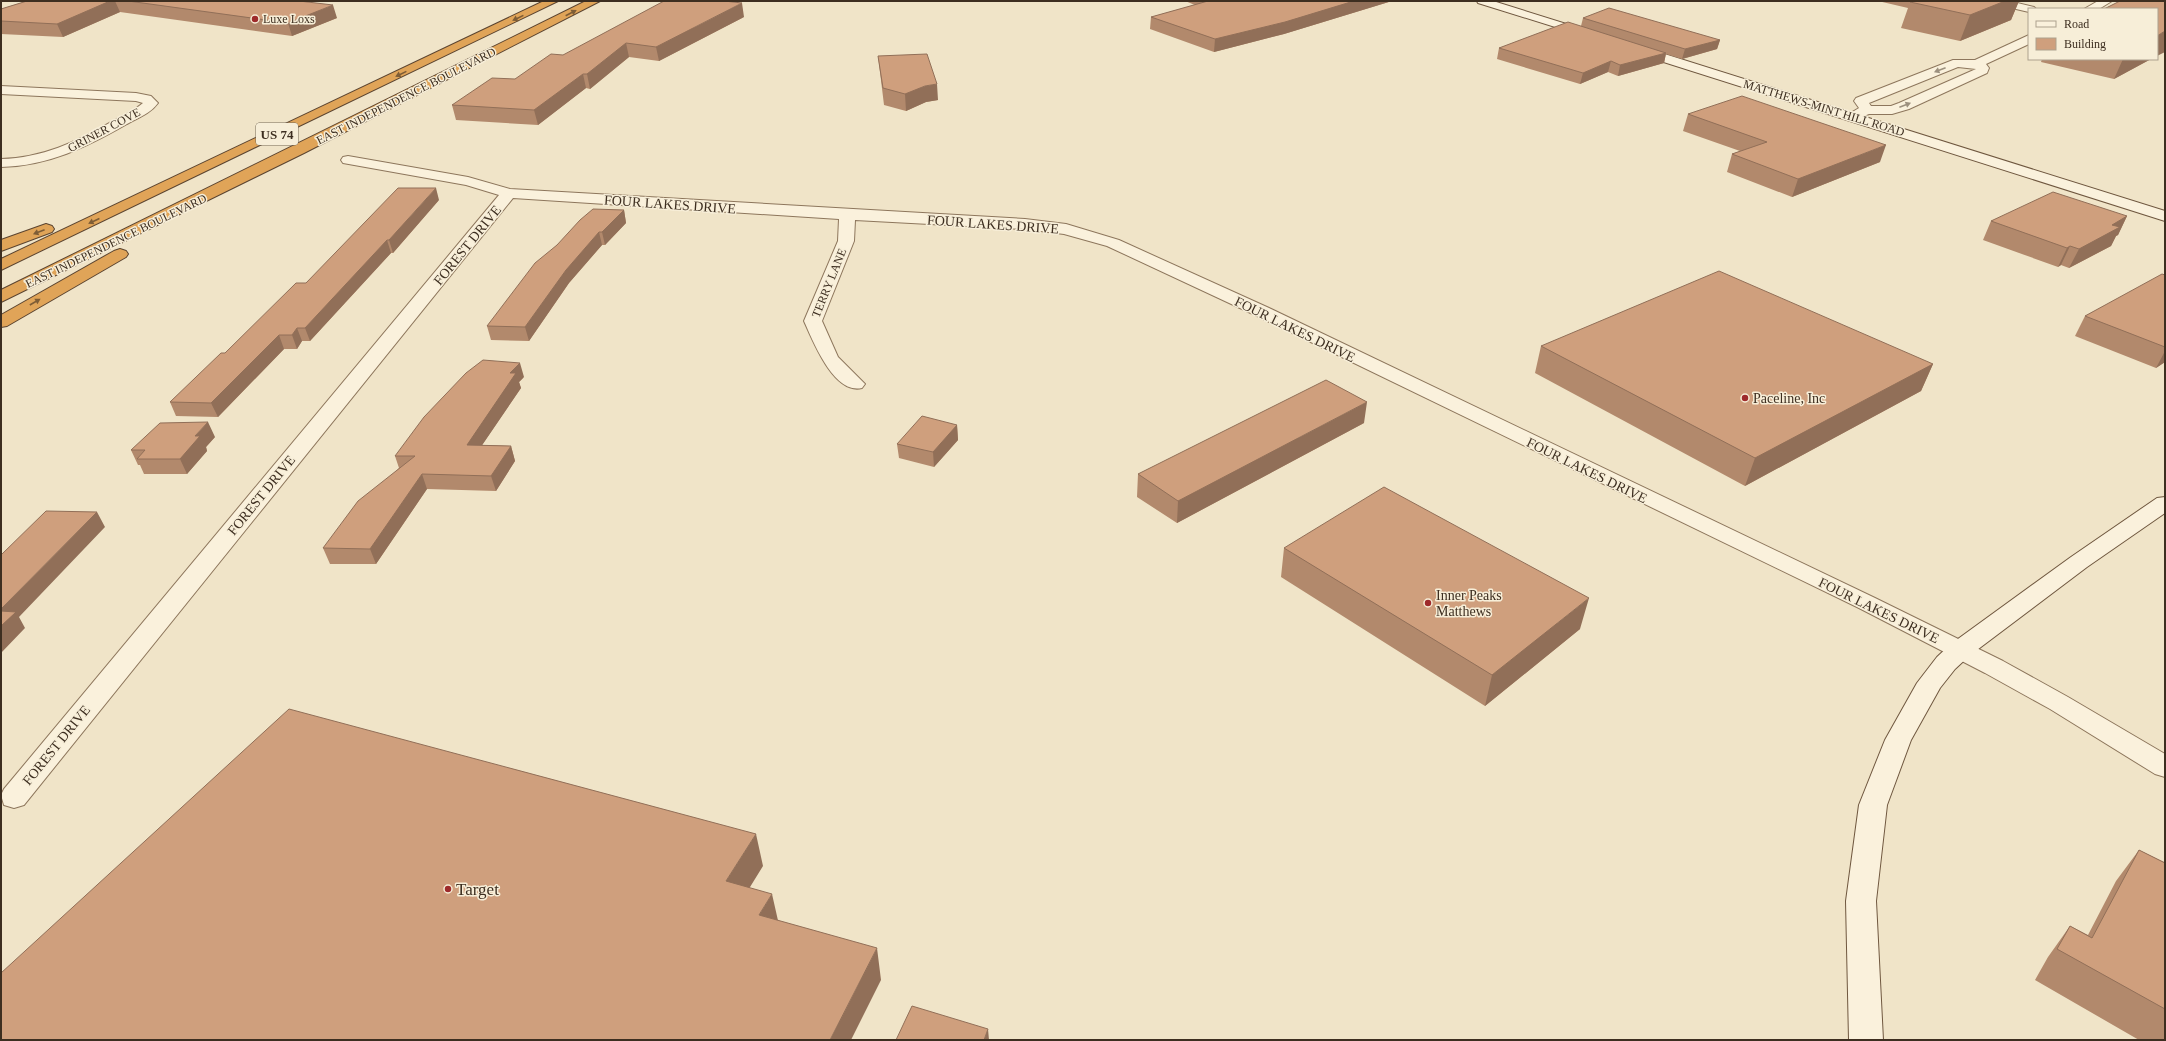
<svg xmlns="http://www.w3.org/2000/svg" width="2166" height="1041" font-family="Georgia,serif">
<style>
.lines{fill:none;stroke-linecap:round;stroke-linejoin:round}
.street-casing{stroke:#8d765c;stroke-width:2}
.secondary-casing{stroke:#6f573f;stroke-width:2}
.highway-casing{stroke:#5b4430;stroke-width:2}
.street{fill:#faf1dc;fill-rule:evenodd}
.secondary{fill:#faf1dc;fill-rule:evenodd}
.highway{fill:#e0a458;fill-rule:evenodd}
.wall{fill:#b2896c}
.shaded-wall{fill:#916f58}
.building{fill:#cf9f7d;stroke:#916f58}
.oneway{fill:#7e5d36}
.oneway2{fill:#9c907e}
.poi-dot{fill:#9e2a2b;stroke:#f7eed8;stroke-width:1.5}
.labels{text-anchor:middle;stroke-width:3;stroke-linejoin:round;paint-order:stroke}
.far-poi-label{font-size:12px;fill:#3d2e20;stroke:#f7eed8;text-anchor:start}
.far-street-label{font-size:12px;fill:#3d2e20;stroke:#f7eed8}
.shield{fill:#f7eed8;stroke:#756857;stroke-width:1}
.shield-label{font-size:13px;font-weight:bold;fill:#3d2e20}
.street-label{font-size:14px;fill:#3d2e20;stroke:#f7eed8}
.poi-label{font-size:14px;fill:#3d2e20;stroke:#f7eed8;text-anchor:start}
.near-poi-label{font-size:17px;fill:#3d2e20;stroke:#f7eed8;text-anchor:start}
</style>
<rect width="100%" height="100%" fill="#f0e4c8"/>
<g class="lines">
<!-- street casing -->
<g class="street-casing">
<path id="street" d="M1989,1H2009L2034,7L2036,9H2029V12L1990,3Z
M2098,1H2112L2099,9H2084Z
M2029,35V44L1986,64L1989,68L1987,73L1909,109L1892,114H1869L1851,121L1844,117L1859,108L1854,101L1856,98L1953,60H1975ZM1958,67L1976,69L1899,103L1891,106H1871L1869,103Z
M1,86L136,93L151,96L158,103C151,113 138,118 127,124C87,147 48,166 1,167V159C42,158 76,142 111,122C122,116 134,111 143,103L136,101L1,94Z
M348,156L468,177L510,189L1025,219L1066,224L1119,240L1269,308L1875,598L2003,661L2068,697L2165,754V777L2155,774L2050,709L1985,673L1859,608L1257,316L1107,246L1064,234L1025,229L855,220L854,241L822,321L838,357L865,384L862,388C834,395 813,341 804,321L838,241L839,219L513,198L24,805L14,808L4,805L1,795L4,789L499,195L466,185L343,163L341,160L343,157Z"/>
</g>
<!-- secondary casing -->
<g class="secondary-casing">
<path id="secondary" d="M1477,1H1493L1592,32L1594,34L1588,37L1584,36L1478,3Z
M1636,45L2165,211V221L1632,52L1630,49Z
M2165,497V513L2087,567L1969,656L1955,669L1940,688L1911,740L1887,805L1876,901L1883,1040H1849L1846,901L1859,805L1885,740L1917,683L1937,657L1951,644L2071,557L2157,498Z"/>
</g>
<!-- highway casing -->
<g class="highway-casing">
<path id="highway" d="M544,1H558L1,270V259Z
M586,1H600L304,153L1,302V290Z
M46,224L52,226L54,229L52,232L1,251V240Z
M120,249L126,251L128,254L126,257L7,326L1,327V315L114,251Z"/>
</g>
<!-- street -->
<use href="#street" class="street"/>
<!-- secondary -->
<use href="#secondary" class="secondary"/>
<!-- highway -->
<use href="#highway" class="highway"/>
</g>
<!-- wall -->
<path class="wall" d="M27,1H299L337,18L292,36L120,12L63,37L1,34V9Z
M1185,1H1392L1284,34L1214,52L1150,29L1151,17L1195,5Z
M1878,1H2019L2011,20L1960,41L1901,28L1908,8Z
M744,17L659,61L629,57L590,89L586,88L538,125L456,120L452,105L515,79L563,55Z
M1583,18L1720,40L1717,49L1682,59L1666,54L1664,63L1618,76L1608,72L1580,84L1497,59L1499,48L1581,26Z
M878,56L938,100L926,102L906,111L884,105L880,72Z
M2042,59H2151L2114,79L2041,62Z
M1688,114L1880,162L1792,197L1727,172L1732,154L1740,151L1683,131Z
M439,200L393,253H391L310,341H302L297,349H284L218,417L176,416L170,402L225,353L306,283Z
M624,210L626,223L605,245H602L569,283L529,341L491,340L487,326L557,245Z
M2127,216L2118,235L2116,236L2111,246L2069,268L2061,265L2058,267L1983,240L1991,221Z
M2165,275V362L2156,368L2075,336L2085,316Z
M1541,346L1933,364L1921,391L1745,486L1535,373Z
M524,377L519,382L521,388L482,445L511,446L515,461L496,491L427,489L376,564H330L323,548L399,468L395,456Z
M1364,423L1177,523L1137,497L1138,474Z
M957,425L958,440L934,467L899,458L897,444Z
M215,437L206,447L207,451L187,474H144L140,465H138L131,450Z
M1284,548L1580,629L1485,706L1281,577Z
M2139,850L2164,862L2165,861V1040H2139L2035,980L2048,957L2070,926L2088,935L2116,881Z"/>
<!-- shaded-wall -->
<path class="shaded-wall" d="M110,1H115L120,12L63,37L57,24Z
M1354,1H1392L1284,34L1214,52L1215,39Z
M2005,1H2019L2011,20L1960,41L1970,15Z
M742,3L744,17L659,61L656,47Z
M333,5L337,18L292,36L288,23Z
M2165,31V52L2157,56V36Z
M1720,40L1717,49L1682,59L1685,49Z
M626,43L629,57L590,89L587,74Z
M1666,53L1664,63L1618,76L1620,65Z
M2123,59H2151L2114,79Z
M1611,61L1608,72L1580,84L1583,73Z
M583,74L586,88L538,125L534,110Z
M937,84L938,100L926,102L906,111L905,94L925,86Z
M1886,145L1880,162L1792,197L1798,179Z
M436,188L439,200L393,253L389,240Z
M624,210L626,223L605,245L602,232Z
M2127,216L2118,235L2116,236L2111,246L2069,268L2079,249L2112,225Z
M599,232L602,245L569,283L529,341L525,327L566,270Z
M387,240L391,253L310,341L305,328Z
M2070,246L2061,265L2058,267L2067,248Z
M297,328L302,341L297,349L292,335Z
M279,335L284,349L218,417L211,403Z
M2165,351V362L2156,368Z
M520,363L524,377L519,382L521,388L472,460L467,445L510,373Z
M1933,364L1921,391L1745,486L1755,458Z
M1367,402L1364,423L1177,523L1178,501Z
M208,422L215,437L206,447L207,451L187,474L180,459L195,436Z
M957,425L958,440L934,467L933,452Z
M511,446L515,461L496,491L491,476Z
M422,474L427,489L376,564L370,549Z
M97,512L105,527L19,617L25,628L1,653V609Z
M1589,598L1580,629L1485,706L1492,675Z
M756,834L763,866L734,913L726,881Z
M772,894L779,925L759,915Z
M877,948L881,980L851,1040H830Z
M988,1029L989,1040H984Z"/>
<!-- building -->
<path class="building" d="M27,1H110L57,24L1,21V9Z
M128,1H299L333,5L288,23Z
M664,1H724L742,3L656,47L626,43L587,74H583L534,110L452,105L492,78L515,79L551,54L563,55Z
M1208,1H1354L1285,22L1215,39L1151,17Z
M1912,1H2005L1970,15L1910,2Z
M2120,1H2165V31L2157,36V9H2104Z
M1609,8L1720,40L1685,49L1583,18Z
M1568,22L1666,53L1620,65L1611,61L1583,73L1499,48Z
M927,54L937,84L925,86L905,94L883,88L878,56Z
M1742,96L1886,145L1798,179L1732,154L1767,142L1688,114Z
M398,188H436L389,240H387L305,328H297L292,335H279L211,403L170,402L221,353H225L296,283H306Z
M2053,192L2127,216L2112,225L2120,227L2079,249L2070,246L2067,248L1991,221Z
M593,209L624,210L602,232H599L566,270L525,327L487,326L535,263L557,245L580,220Z
M1719,271L1933,364L1755,458L1541,346Z
M2162,274L2165,275V347L2085,316Z
M483,360L520,363L510,373H516L467,445L511,446L491,476L422,474L370,549L323,548L358,501L415,456H395L424,417L466,373Z
M1326,380L1367,402L1178,501L1138,474Z
M922,416L957,425L933,452L897,444Z
M208,422L195,436H200L180,459H137L145,450H131L160,423Z
M1384,487L1589,598L1492,675L1284,548Z
M46,511L97,512L1,609V555Z
M1,611L16,612L1,626Z
M289,709L756,834L726,881L772,894L759,915L877,948L830,1040H1V973Z
M2139,850L2165,863V1009L2057,949L2070,926L2092,938Z
M912,1006L988,1029L984,1040H896Z"/>
<!-- one-way arrows -->
<defs><path id="oneway-solid" d="M-6-.8H1V-3.2L6.5 0L1 3.2V.8H-6Z"/></defs>
<g class="oneway">
<use href="#oneway-solid" transform="translate(571 13) rotate(-27)"/>
<use href="#oneway-solid" transform="translate(518 18) rotate(154)"/>
<use href="#oneway-solid" transform="translate(401 74) rotate(154)"/>
<use href="#oneway-solid" transform="translate(94 221) rotate(155)"/>
<use href="#oneway-solid" transform="translate(39 232) rotate(159)"/>
<use href="#oneway-solid" transform="translate(35 302) rotate(-30)"/>
</g>
<g class="oneway2">
<use href="#oneway-solid" transform="translate(1940 70) rotate(159)"/>
<use href="#oneway-solid" transform="translate(1905 105) rotate(-21)"/>
</g>
<!-- markers -->
<g class="poi-dot">
<circle cx="255" cy="19" r="4"/>
<circle cx="1745" cy="398" r="4"/>
<circle cx="1428" cy="603" r="4"/>
<circle cx="448" cy="889" r="4"/>
</g>
<g class="labels">
<!-- far-poi labels -->
<g class="far-poi-label">
<text x="263" y="23">Luxe Loxs</text>
</g>
<!-- far-street labels -->
<g class="far-street-label">
<text transform="translate(406 96) rotate(-27)" y="4">EAST INDEPENDENCE BOULEVARD</text>
<text transform="translate(1824 108) rotate(17)" y="4">MATTHEWS-MINT HILL ROAD</text>
<text transform="translate(104 130) rotate(-28)" y="4">GRINER COVE</text>
<text transform="translate(116 241) rotate(-26)" y="4">EAST INDEPENDENCE BOULEVARD</text>
<text transform="translate(829 283) rotate(-68)" y="4">TERRY LANE</text>
</g>
<!-- shield labels -->
<rect class="shield" x="256" y="123" width="42" height="22" rx="3"/>
<g class="shield-label">
<text x="277" y="139">US 74</text>
</g>
<!-- street labels -->
<g class="street-label">
<text transform="translate(670 204) rotate(4)" y="5">FOUR LAKES DRIVE</text>
<text transform="translate(993 224) rotate(4)" y="5">FOUR LAKES DRIVE</text>
<text transform="translate(467 245) rotate(-51)" y="5">FOREST DRIVE</text>
<text transform="translate(1295 329) rotate(26)" y="5">FOUR LAKES DRIVE</text>
<text transform="translate(1587 470) rotate(26)" y="5">FOUR LAKES DRIVE</text>
<text transform="translate(261 495) rotate(-51)" y="5">FOREST DRIVE</text>
<text transform="translate(1879 610) rotate(26)" y="5">FOUR LAKES DRIVE</text>
<text transform="translate(56 745) rotate(-51)" y="5">FOREST DRIVE</text>
</g>
<!-- poi labels -->
<g class="poi-label">
<text x="1753" y="403">Paceline, Inc</text>
<text x="1436" y="600">Inner Peaks<tspan x="1436" dy="16">Matthews</tspan></text>
</g>
<!-- near-poi labels -->
<g class="near-poi-label">
<text x="456" y="895">Target</text>
</g>
</g>
<!-- border -->
<rect width="2166" height="1041" fill="none" stroke="#3d2e20" stroke-width="4"/>
<!-- legend -->
<rect x="2028" y="8" width="130" height="52" fill="#f7eed8" stroke="#ada18e"/>
<rect x="2036" y="21" width="20" height="6" fill="#faf1dc" stroke="#ada18e"/>
<text x="2064" y="28" font-size="12" fill="#3d2e20">Road</text>
<rect x="2036" y="38" width="20" height="12" fill="#cf9f7d" stroke="#ada18e"/>
<text x="2064" y="48" font-size="12" fill="#3d2e20">Building</text>
</svg>
